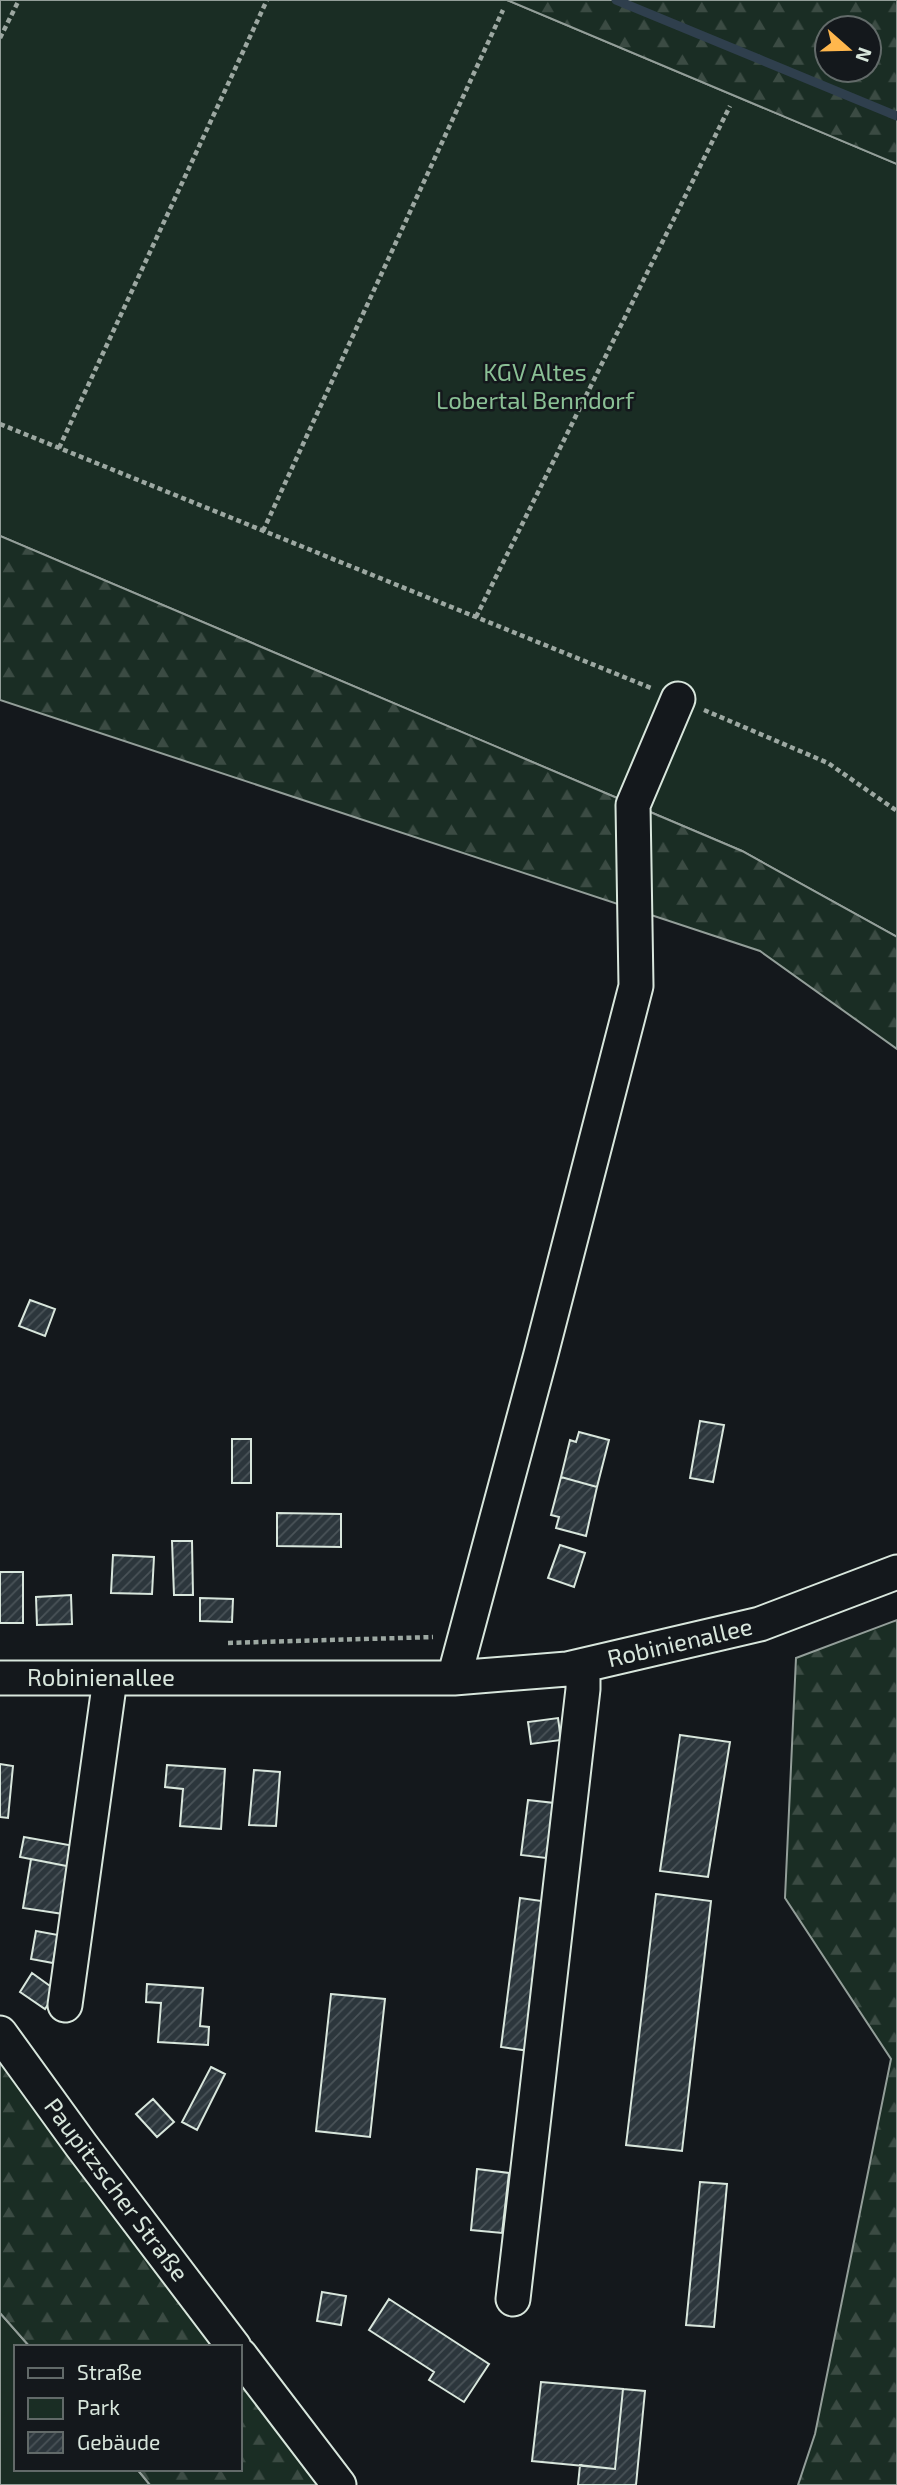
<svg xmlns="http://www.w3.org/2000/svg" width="897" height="2485" font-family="'Exo 2',sans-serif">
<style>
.green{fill:#1a2d24;stroke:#939e99;stroke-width:2}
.forest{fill:url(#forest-firs);stroke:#939e99;stroke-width:2;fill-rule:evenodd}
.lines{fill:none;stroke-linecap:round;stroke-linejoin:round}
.stream{stroke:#2f3f4d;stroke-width:9}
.building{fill:url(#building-hatch);stroke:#d8e6dc;stroke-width:2}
.minor-casing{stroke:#d8e6dc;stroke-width:37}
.path{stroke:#9da8a2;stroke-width:4.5;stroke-dasharray:5 3.5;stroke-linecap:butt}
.minor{stroke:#14181c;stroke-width:33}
.labels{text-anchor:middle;stroke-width:5;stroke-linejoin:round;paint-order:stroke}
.park-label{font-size:24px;fill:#8ac095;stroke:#14181c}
.street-label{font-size:24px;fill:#d8e6dc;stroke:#14181c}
</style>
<defs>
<pattern id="forest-firs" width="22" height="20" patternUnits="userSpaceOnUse" patternTransform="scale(1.75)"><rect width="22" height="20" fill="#1a2d24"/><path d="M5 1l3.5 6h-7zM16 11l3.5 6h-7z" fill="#3b4b43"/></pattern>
<pattern id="building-hatch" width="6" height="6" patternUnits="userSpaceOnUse" patternTransform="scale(1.75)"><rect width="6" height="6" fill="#2c363c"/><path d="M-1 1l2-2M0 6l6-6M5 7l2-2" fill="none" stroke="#4a5358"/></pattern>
</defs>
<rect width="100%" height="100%" fill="#14181c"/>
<!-- green -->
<path class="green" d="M0,0H507L897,164V937L742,851L0,536Z
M0,2313L30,2347H16V2469H137L150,2485H0Z"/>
<!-- forest -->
<path class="forest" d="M507,0H897V164ZM869,28V70H827V28Z
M0,536L742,851L897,937V1049L760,951L0,700Z
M897,1620V2485H798L815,2434L891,2059L785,1898L796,1658Z
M0,2053L217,2347H30L0,2313Z
M240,2376L324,2485H150L137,2469H240Z"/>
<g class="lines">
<!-- stream -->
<path class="stream" d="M616,0L897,116"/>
</g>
<!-- building -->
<path class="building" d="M30,1300L55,1309L45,1336L19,1326Z
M700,1421L724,1425L713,1482L690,1478Z
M579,1432L609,1440L597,1487L561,1477L570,1440L576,1442Z
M232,1439H251V1483H232Z
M561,1477L597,1487L586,1536L556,1528L559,1517L551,1515Z
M277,1513L341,1514V1547L277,1546Z
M172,1541H192L193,1595H174Z
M560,1545L585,1553L574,1587L548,1578Z
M113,1555L154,1557L152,1594L111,1593Z
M0,1572H23V1623H0Z
M71,1595L72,1624L37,1625L36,1597Z
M200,1598L233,1599L232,1622L200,1621Z
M558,1718L561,1740L531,1744L528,1722Z
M680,1735L730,1742L708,1877L660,1871Z
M0,1764L13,1766L8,1818L0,1817Z
M167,1765L225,1769L221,1829L180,1826L183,1789L165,1787Z
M254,1770L280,1772L276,1826L249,1825Z
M528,1800L554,1803L546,1858L521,1855Z
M24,1837L80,1847L77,1868L20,1857Z
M31,1859L77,1868L70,1915L23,1908Z
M656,1894L711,1901L682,2151L626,2145Z
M520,1898L549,1902L530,2051L501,2047Z
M36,1931L58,1935L53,1963L31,1959Z
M32,1973L57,1991L45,2009L20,1992Z
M147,1984L203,1988L200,2026L209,2027L208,2045L158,2042L161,2003L146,2002Z
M331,1994L385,1999L370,2137L316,2131Z
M211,2067L225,2074L197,2130L182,2122Z
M153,2099L174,2122L157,2137L136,2114Z
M477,2169L509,2173L502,2233L471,2230Z
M700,2182L727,2184L714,2327L686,2325Z
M322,2292L346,2296L341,2325L317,2321Z
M389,2299L489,2364L464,2402L429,2380L434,2372L369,2330Z
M541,2382L623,2389L615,2469L532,2461Z
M623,2389L645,2391L636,2485H578L580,2465L615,2469Z"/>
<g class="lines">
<!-- minor casing -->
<g class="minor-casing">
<path id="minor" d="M0,1678H454L567,1669L760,1624L897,1572
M454,1678L541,1354L636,986L633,805L678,699
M65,2005L110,1679
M0,2033L81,2145L234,2347
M513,2299L583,1689V1666
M240,2355L339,2485"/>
</g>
<!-- path -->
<path class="path" d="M0,38L19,0
M0,424L651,688
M59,448L267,0
M263,531L503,10
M476,617L730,106
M704,710L828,763L897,811
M228,1643L433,1637"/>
<!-- minor -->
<use href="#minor" class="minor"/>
</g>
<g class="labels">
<!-- park labels -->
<g class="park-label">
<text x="535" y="381">KGV Altes<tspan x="535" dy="28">Lobertal Benndorf</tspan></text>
</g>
<!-- street labels -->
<g class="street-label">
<text transform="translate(680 1643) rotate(-13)" y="8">Robinienallee</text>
<text x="101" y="1686">Robinienallee</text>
<text transform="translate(116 2190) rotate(53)" y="8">Paupitzscher Straße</text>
</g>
</g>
<!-- legend -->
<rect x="14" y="2345" width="228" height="126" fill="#14181c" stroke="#626a69" stroke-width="2"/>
<rect x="28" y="2368" width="35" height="10" fill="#14181c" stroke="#626a69" stroke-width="2"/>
<text x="77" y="2380" font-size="21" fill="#d8e6dc">Straße</text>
<rect x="28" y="2398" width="35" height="21" fill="#1a2d24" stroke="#626a69" stroke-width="2"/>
<text x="77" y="2415" font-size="21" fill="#d8e6dc">Park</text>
<rect x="28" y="2432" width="35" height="21" fill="url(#building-hatch)" stroke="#626a69" stroke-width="2"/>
<text x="77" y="2450" font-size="21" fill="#d8e6dc">Gebäude</text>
<!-- north arrow -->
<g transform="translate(848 49) rotate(110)"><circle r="33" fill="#14181c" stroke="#626a69" stroke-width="2"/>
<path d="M0-5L12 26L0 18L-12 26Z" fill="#ffb74d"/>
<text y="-10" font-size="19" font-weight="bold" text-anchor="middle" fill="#d8e6dc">N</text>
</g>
</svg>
